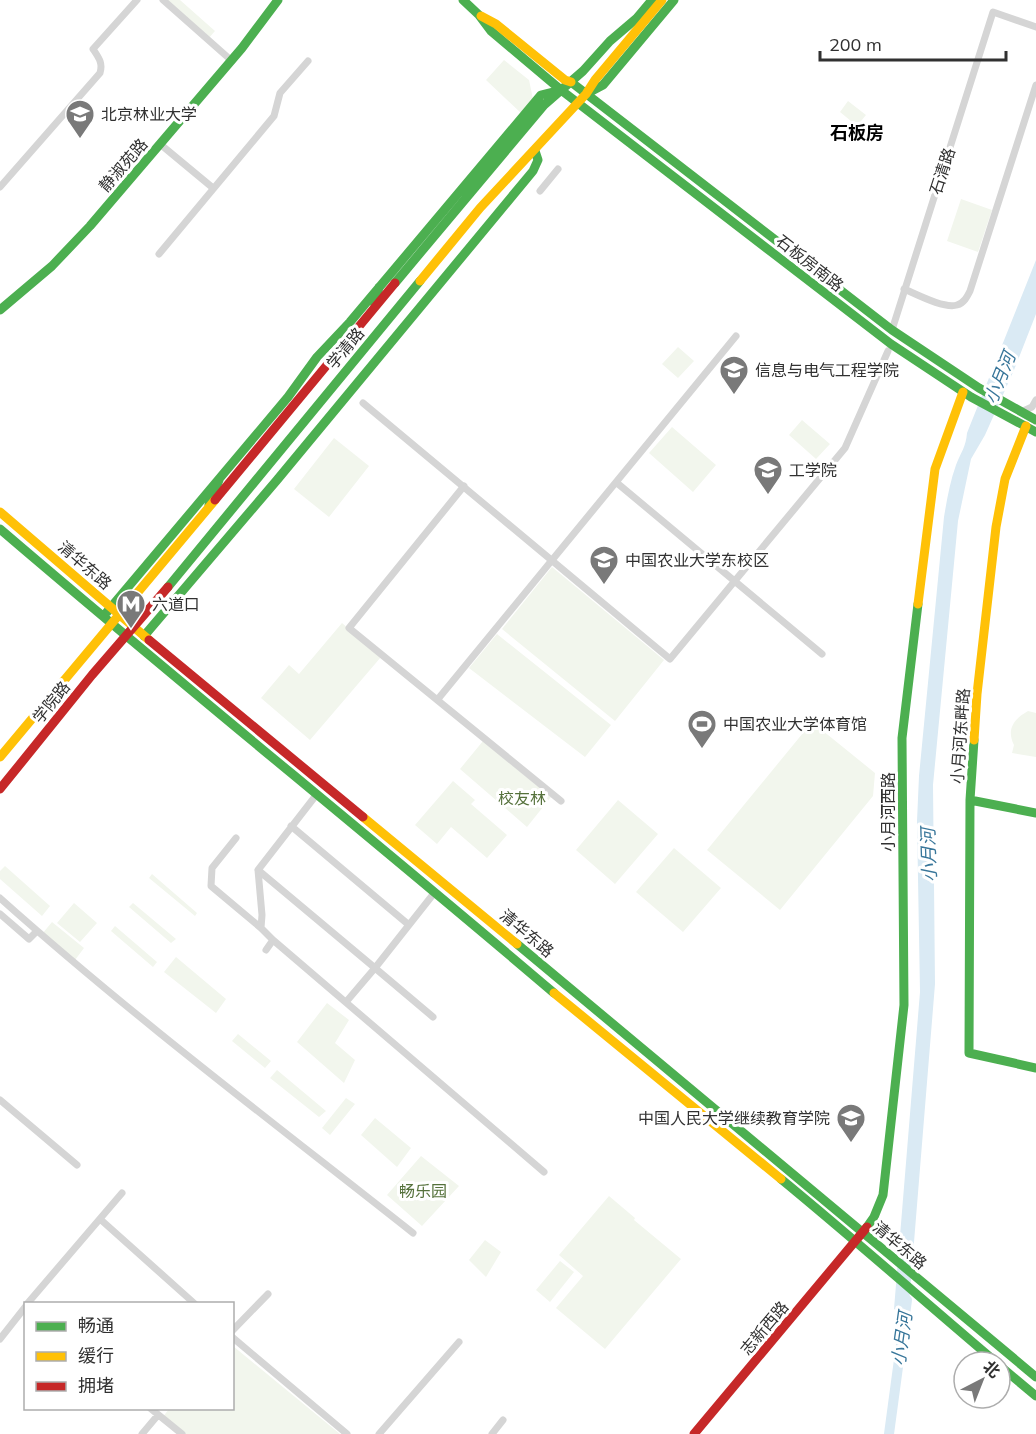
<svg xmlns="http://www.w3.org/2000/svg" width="1036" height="1434" font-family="Mulish,'Noto Sans SC',sans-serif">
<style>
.green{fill:#f2f6ed}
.water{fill:#daeaf4}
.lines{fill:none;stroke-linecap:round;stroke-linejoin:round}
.river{stroke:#daeaf4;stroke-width:10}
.street{stroke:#d5d5d5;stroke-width:7}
.fast{stroke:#4caf50;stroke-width:9}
.slow{stroke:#ffc107;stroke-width:9}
.jam{stroke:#c62828;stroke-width:9}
.labels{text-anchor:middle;stroke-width:6;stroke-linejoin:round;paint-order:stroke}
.poi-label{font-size:16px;fill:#313131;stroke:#fff;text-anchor:start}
.street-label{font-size:16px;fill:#313131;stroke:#fff}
.park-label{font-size:16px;fill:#55713b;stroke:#fff}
.neighbourhood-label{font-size:18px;font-weight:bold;fill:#000;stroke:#fff}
.water-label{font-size:18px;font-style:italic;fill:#38769a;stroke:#fff}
</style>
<rect width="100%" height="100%" fill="#fff"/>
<!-- green -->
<path class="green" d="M165,0H180L215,31L208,39Z
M504,60L529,80L533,99L522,114L486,80Z
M848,101L866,115L857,126L840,112Z
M961,199L992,210L978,252L947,241Z
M678,347L694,361L678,378L662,364Z
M802,420L830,444L816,459L789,435Z
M672,427L716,465L693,492L649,453Z
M334,438L369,466L329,517L294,489Z
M552,567L664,660L615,721L502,629Z
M342,623L381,657L310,740L261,698L289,665L299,674Z
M497,634L611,725L585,757L469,668Z
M1028,711L1036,713V757L1012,753L1014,745C1006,729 1014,719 1028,711Z
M812,722L875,773L873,796L780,910L707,850Z
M483,741L551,797L527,827L460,769Z
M453,781L475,800L471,804L507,835L487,858L451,827L437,844L415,825Z
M618,800L658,834L615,884L576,850Z
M674,848L721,888L683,932L636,892Z
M5,866L50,906L42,916L0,879V871Z
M152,874L197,913L195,916L149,878Z
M74,903L97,923L80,942L57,923Z
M133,903L176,939L171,943L129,907Z
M52,922L84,948L75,960L42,934Z
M115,926L157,962L153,967L111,931Z
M176,957L226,999L216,1013L164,972Z
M327,1003L349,1020L335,1043L355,1060L344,1083L297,1042Z
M238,1034L271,1061L265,1068L232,1041Z
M277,1070L326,1111L319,1117L270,1078Z
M346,1098L355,1104L330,1135L322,1128Z
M375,1118L411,1148L397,1167L361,1135Z
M421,1156L459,1186L422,1226L387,1195Z
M609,1196L635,1218L634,1220L681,1259L605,1349L556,1308L583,1276L559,1255Z
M485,1240L501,1252L486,1277L469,1260Z
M560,1261L574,1272L550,1302L536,1290Z
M233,1346L340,1434H182L162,1418L169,1409L232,1408Z"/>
<!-- water -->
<path class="water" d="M1036,260V314L1014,370L985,435L971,459L958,521L933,785L935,984L908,1316L894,1309L920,992L917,821L919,776L944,517C947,499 950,482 956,465C961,452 966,447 967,433Z"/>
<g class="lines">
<!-- river -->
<path class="river" d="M889,1434L907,1300"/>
<!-- street -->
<path class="street" d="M163,0L232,61
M160,144L213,188
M0,187L100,73C103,63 99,58 93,49L137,0
M540,191L558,169
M159,254L274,116L280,93L308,61
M904,289C916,294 944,309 957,305C964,303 967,297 970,291L1036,85
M892,330L993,12L1036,27
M363,403L670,659L845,448L888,351
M1021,412L1032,407L1036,400
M617,483L822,654
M464,486L349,628L561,801
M438,699L736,336
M291,826L409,925
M236,838L212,868L211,886L261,928
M258,870L375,968L435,892
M0,898C132,1016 274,1123 413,1233
M0,914L29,939L37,931
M273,940L544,1172
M266,950L273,940L261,928L262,915L258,870L317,794
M346,1002L375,968L433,1017
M0,1100L77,1165
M100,1219L195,1304
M27,1304L122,1193
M232,1331L268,1294
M232,1337L347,1434
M0,1339L26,1306
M150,1408L182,1434
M142,1434L158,1415
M379,1434L459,1342
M492,1434L503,1420"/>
<!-- fast -->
<path class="fast" d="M463,0L479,15L491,31L561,90
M571,82L892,330L979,388L1036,420
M561,90L891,344L971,397L1036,432
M586,94L603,85L674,0
M533,171L538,160L535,151
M395,283L544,105L583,71L610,41L637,18L652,0
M375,305L379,287
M0,310L52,266L90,226L242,48L278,0
M209,505L219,480
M0,529C183,686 371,837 554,993
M168,587L420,281
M107,612L288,397L317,357L350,322L541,95L561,90
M144,636L277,480L533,171
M974,740L970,800L969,1053L1036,1068
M970,800L1036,813
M517,944L1036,1377
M781,1179C854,1239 924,1301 996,1362
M867,1227L874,1217L883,1195L904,1005L902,738L918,604
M1000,1366L1036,1396"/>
<!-- slow -->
<path class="slow" d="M481,16L496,24L565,80L571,82
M420,281L480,208L586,94L595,80L662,0
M0,512L149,640
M918,604L935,469L963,392
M974,740L977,694L996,527L1005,479L1026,426
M0,757L215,500
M363,817L517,944
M554,993L781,1179"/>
<!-- jam -->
<path class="jam" d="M215,500L395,283
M149,640L363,817
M0,789L92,675L168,587
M694,1434L867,1227"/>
</g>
<!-- icons -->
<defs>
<g id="university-pin" transform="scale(1.5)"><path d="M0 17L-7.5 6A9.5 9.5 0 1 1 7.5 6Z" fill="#797979" stroke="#fff"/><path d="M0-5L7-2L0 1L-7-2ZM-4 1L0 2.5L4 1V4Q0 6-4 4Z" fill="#fff"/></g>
<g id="metro-pin" transform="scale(1.5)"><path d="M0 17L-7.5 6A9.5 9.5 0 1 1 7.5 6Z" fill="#797979" stroke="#fff"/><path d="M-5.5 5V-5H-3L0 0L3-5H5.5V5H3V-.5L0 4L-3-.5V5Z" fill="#fff"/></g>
<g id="stadium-pin" transform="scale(1.5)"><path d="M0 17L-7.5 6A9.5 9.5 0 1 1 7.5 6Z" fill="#797979" stroke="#fff"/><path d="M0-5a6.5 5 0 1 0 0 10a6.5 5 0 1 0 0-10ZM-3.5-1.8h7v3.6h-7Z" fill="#fff"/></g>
</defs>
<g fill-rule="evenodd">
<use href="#university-pin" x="80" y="114"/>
<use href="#university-pin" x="734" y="370"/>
<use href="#university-pin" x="768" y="470"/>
<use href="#university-pin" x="604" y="560"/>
<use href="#metro-pin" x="131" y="604"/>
<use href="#stadium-pin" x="702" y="724"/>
<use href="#university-pin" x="851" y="1118"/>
</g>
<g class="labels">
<!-- poi labels -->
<g class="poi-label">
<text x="101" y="120">北京林业大学</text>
<text x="755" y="376">信息与电气工程学院</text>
<text x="789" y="476">工学院</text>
<text x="625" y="566">中国农业大学东校区</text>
<text x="152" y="610">六道口</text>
<text x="723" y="730">中国农业大学体育馆</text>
<text x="830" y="1124" text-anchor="end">中国人民大学继续教育学院</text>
</g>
<!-- street labels -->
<g class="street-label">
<text transform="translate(123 165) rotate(-49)" y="6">静淑苑路</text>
<text transform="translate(942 171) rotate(-72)" y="6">石清路</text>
<text transform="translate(810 263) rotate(38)" y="6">石板房南路</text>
<text transform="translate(345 348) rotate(-50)" y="6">学清路</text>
<text transform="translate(85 565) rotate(41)" y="6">清华东路</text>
<text transform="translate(51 702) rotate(-51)" y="6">学院路</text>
<text transform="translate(960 736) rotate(-86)" y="6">小月河东畔路</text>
<text transform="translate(888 812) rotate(-90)" y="6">小月河西路</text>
<text transform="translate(527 933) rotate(40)" y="6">清华东路</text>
<text transform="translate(900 1245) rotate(40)" y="6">清华东路</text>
<text transform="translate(764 1328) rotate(-50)" y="6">志新西路</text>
</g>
<!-- park labels -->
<g class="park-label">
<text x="522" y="804">校友林</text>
<text x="423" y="1197">畅乐园</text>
</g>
<!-- neighbourhood labels -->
<g class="neighbourhood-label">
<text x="857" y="139">石板房</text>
</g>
<!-- water labels -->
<g class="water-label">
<text transform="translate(1000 378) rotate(-68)" y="6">小月河</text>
<text transform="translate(929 855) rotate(-92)" y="6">小月河</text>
<text transform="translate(902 1339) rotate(-82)" y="6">小月河</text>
</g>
</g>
<!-- legend -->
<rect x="24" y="1302" width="210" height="108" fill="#ffffff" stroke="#adadad" stroke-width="1.5"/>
<rect x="36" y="1322" width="30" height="9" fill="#4caf50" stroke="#adadad" stroke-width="1.5"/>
<text x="78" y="1332" font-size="18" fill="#313131">畅通</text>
<rect x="36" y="1352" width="30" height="9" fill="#ffc107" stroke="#adadad" stroke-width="1.5"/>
<text x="78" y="1362" font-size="18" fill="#313131">缓行</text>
<rect x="36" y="1382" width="30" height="9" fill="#c62828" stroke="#adadad" stroke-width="1.5"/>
<text x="78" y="1392" font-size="18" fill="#313131">拥堵</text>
<!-- north arrow -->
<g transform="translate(982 1380) rotate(42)"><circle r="28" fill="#ffffff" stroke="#adadad" stroke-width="1.5"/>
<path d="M0-4.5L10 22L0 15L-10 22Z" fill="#797979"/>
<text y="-9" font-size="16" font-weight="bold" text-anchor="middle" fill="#313131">北</text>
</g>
<!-- scale -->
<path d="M820 51v9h186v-9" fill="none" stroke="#313131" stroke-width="3"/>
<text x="829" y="51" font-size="18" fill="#313131" stroke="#ffffff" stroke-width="4.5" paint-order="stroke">200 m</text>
</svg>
